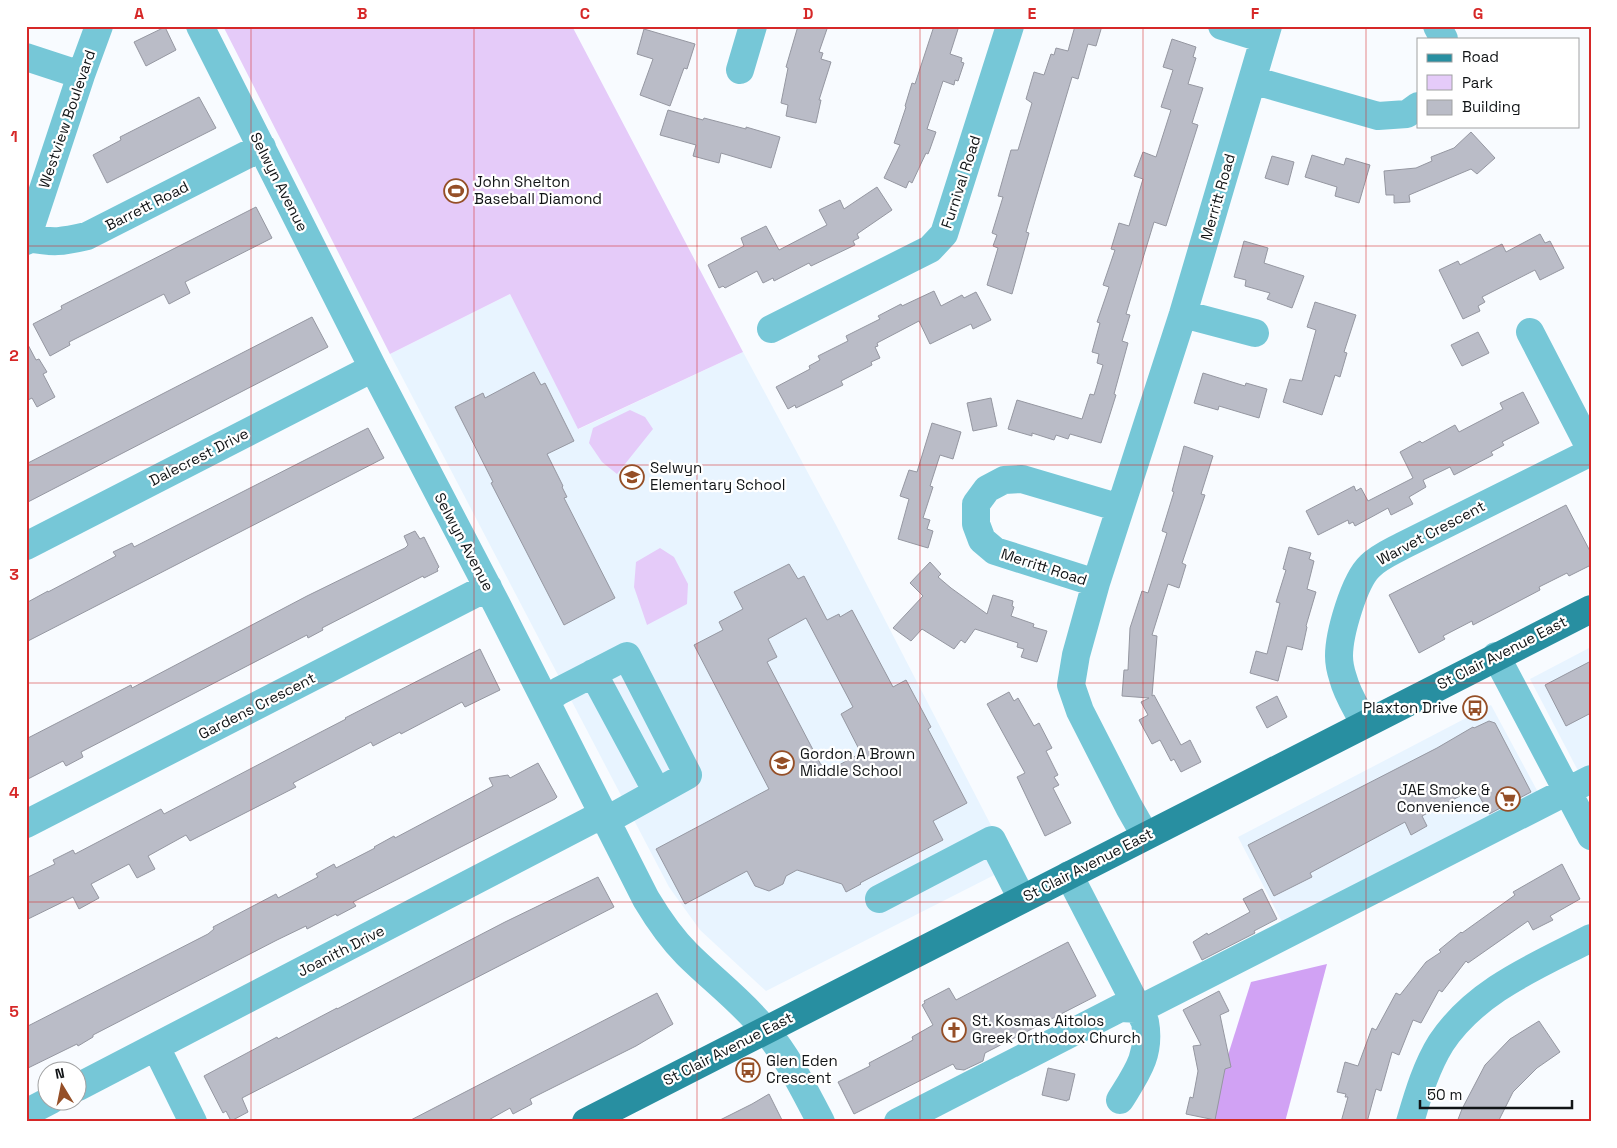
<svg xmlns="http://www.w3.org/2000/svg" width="1617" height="1148" font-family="'Space Grotesk',sans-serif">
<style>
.built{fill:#e8f4ff}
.green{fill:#e5cbf9}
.forest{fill:#d1a2f4}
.building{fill:#babcc7;stroke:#9597a1;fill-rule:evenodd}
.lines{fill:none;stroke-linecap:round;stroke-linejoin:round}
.minor{stroke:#76c7d7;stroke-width:28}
.major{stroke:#288fa1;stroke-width:28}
.grid{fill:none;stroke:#d62828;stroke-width:1;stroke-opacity:0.55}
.labels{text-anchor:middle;stroke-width:4.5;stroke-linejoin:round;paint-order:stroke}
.street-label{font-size:15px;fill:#111416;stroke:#fff}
.poi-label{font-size:15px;fill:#111416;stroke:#fff;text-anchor:start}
.neatline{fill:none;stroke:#d62828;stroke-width:2}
.grid-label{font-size:16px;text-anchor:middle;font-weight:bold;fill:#d62828}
</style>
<rect width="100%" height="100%" fill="#f8fbff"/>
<!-- built -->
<path class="built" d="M510,294L579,429L743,352L836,525L1012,866L766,991L700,930L669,887L390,354Z
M1591,647V783L1586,786L1530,679Z
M1491,705L1546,807L1292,941L1238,837Z"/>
<!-- green -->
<path class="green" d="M223,26H572L743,352L578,429L510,294L390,354Z
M630,410L645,417L653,429L617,474L602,462L589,443L593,428Z
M660,548L674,557L688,584L687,604L647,625L634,587L636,562Z"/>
<!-- forest -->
<path class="forest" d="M1327,964L1285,1122H1207L1251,982Z"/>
<!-- building -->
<path class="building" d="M798,26H828L819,52L823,53L821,59L831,62L819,100H821L816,123L786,116L788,105L781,103L788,68L786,67Z
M934,26H959L950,54L962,58L961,62L964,63L958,81L955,80L954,85L943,81L927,129L936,132L930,149L928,154L926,153L912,183L909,181L906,188L884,178L900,145L894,143L906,107L905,106L912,83L915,84Z
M1075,26H1102L1096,46L1088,44L1078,79L1072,77L1035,201L1026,232L1029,233L1012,294L987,285L998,248L993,246L997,235L992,233L1003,197L998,196L1011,150H1018L1032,103L1026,99L1034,72L1044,75L1051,54L1054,55L1056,48L1068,51Z
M165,27L176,50L146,66L134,42Z
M644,29L695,44L687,69L684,68L670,106L640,95L653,59L637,54Z
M1172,39L1196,47L1193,57L1196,58L1188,84L1203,88L1192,123L1198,125L1166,226L1154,222L1126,314L1130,315L1122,341L1128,343L1114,394L1116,395L1101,443L1070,434L1068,439L1056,435L1054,440L1032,433V436L1008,429L1017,400L1082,419L1090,394L1094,395L1103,365L1097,363L1099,354L1092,352L1100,323L1097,322L1109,287L1103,285L1115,250L1111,249L1119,223L1129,226L1143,179L1134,176L1143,152L1156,157L1171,110L1161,107L1173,70L1163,67Z
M199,97L216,128L107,183L93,155L121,140L120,137Z
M668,110L703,120L704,118L746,129V127L780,137L771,168L721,153L719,163L693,156L696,145L660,135Z
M1471,132L1495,158L1477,174L1471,169L1409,195L1410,202L1394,203V195H1386L1384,171L1416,168L1432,161L1431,157L1454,148Z
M1312,155L1344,165L1346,158L1370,165L1359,203L1335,196L1337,187L1305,177Z
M1272,156L1294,162L1288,185L1265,178Z
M877,187L892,210L857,234L859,238L853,241L855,245L811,266L809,263L774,281L773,278L763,283L757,271L725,288L723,286L719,288L708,265L744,246L741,238L766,226L779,250L827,225L819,210L840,200L844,209Z
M256,207L272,238L185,282L190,293L169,304L164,294L69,342L70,345L50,356L33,324L62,309L61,306Z
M1540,234L1545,243L1550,241L1564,268L1540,280L1535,270L1482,297L1485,302L1478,306L1480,311L1463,319L1439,270L1458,261L1460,265L1502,244L1506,252Z
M1244,241L1268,248L1264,263L1304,276L1292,308L1267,299L1270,293L1245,286L1246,280L1234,277Z
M934,291L941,306L962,295L964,298L976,292L991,320L973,329L971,324L930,344L919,321L877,343L878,346L875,347L880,358L871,362L872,365L841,381L843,385L796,408L795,405L788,409L776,387L810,369L809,366L820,360L818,356L848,341L846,336L880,319L878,316L901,304L902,306Z
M1315,302L1356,315L1344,352L1347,353L1340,377L1335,375L1322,415L1283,402L1290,379L1302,381L1316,330L1307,327Z
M312,317L328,347L26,503V464Z
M1478,332L1489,353L1462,366L1451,345Z
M26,341L36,360L39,359L47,372L43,374L55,397L37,407L32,398L26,401Z
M534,372L541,385L545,383L574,441L547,454L563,486L562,487L567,497L564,498L615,598L564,625L491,483L493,482L455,407L483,393L485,398Z
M1203,373L1245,386L1246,383L1267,389L1259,418L1219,406L1218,410L1194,403Z
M1523,392L1539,423L1502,442L1504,445L1491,452L1493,455L1454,475L1450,467L1423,480L1426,487L1409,497L1413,504L1391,515L1388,508L1355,526L1353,522L1349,524L1348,520L1318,535L1306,511L1354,486L1356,491L1361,488L1368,501L1413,478L1400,452L1420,441L1422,443L1455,425L1459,432L1503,409L1500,403Z
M991,398L997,426L973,431L967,403Z
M932,423L961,432L953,459L940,455L930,486L933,487L923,518L930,520L927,529L933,531L928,548L898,539L909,499L900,496L909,470L917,472Z
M368,428L384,458L26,642V603L48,591V592L116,556L113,552L132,543L134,547Z
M1184,446L1213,456L1201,494L1205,495L1182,563L1186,565L1179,588L1168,584L1152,635L1157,636L1152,696L1154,695L1181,745L1190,740L1201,762L1181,772L1174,759L1171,761L1160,740L1152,744L1139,720L1148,715L1141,702L1149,698L1122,696L1124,670H1128L1130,628L1142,591L1148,593L1167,533L1162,531L1174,492L1172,491Z
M1566,505L1591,553V565L1569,576L1567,573L1539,587L1540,590L1500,611L1473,625L1472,621L1443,636L1445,639L1419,653L1389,595Z
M415,531L420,539L424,537L439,567L437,569L438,571L424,578L423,576L322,628L323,630L308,638L307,635L305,636L81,752L83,757L66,766L63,761L26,780V739L131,685L132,688L307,596L405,548L408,545L404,536Z
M1289,547L1311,553L1309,559L1314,561L1307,589L1316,592L1306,626L1307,627L1302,650L1287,646L1278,681L1250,673L1256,651L1267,654L1280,603L1276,602L1286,570L1283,569Z
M930,562L941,574L938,577L951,588L987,614L993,595L1013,601L1012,606L1014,607L1011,616L1034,624L1033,627L1047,631L1037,662L1021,657L1024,649L1017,647L1018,643L975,629L965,643L961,640L954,649L922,629L911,641L893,628L923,596L910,583Z
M789,564L798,579L804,576L827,620L839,614L840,617L852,610L893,687L906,680L931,727L928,729L967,803L933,821L943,840L860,883L861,884L846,892L842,884L797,870L786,876L783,884L769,891L755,886L747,871L685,904L656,849L769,789L694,645L723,630L719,622L743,609L734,592ZM806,618L853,707L841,714L861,753L828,771L824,764L821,765L767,662L777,657L768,639Z
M480,649L500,690L465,707L462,702L401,734L400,732L373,746L371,742L293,783L296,787L190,841L186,835L148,856L155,869L137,878L129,864L91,884L99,898L79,909L73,897L26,920V878L55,864L53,860L73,850L75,854L161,809L164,814L317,734L346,719L345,718Z
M1591,661V713L1566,726L1545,685Z
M1009,692L1014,701L1018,698L1034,726L1039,723L1052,748L1046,751L1058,775L1054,777L1059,785L1053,788L1071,823L1045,836L1017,777L1025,773L987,704Z
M1277,696L1287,717L1267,728L1256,707Z
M1489,721L1495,723L1531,792L1489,814L1475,788L1422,816L1427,826L1411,835L1405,822L1310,873L1312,877L1274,896L1248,845L1437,748L1473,727L1474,728Z
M538,763L557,797L555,799L353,902L356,906L337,916L336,914L307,929L306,926L277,940L93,1035V1037L78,1046L77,1044L26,1069V1027L208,934L214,929L213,927L276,894L278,898L318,877L316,874L334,864L336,868L375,848L374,847L394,836L395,838L493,786L489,778L508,775L510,778Z
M1562,864L1580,899L1550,916L1553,920L1533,930L1528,921L1468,963L1466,961L1442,992L1439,990L1421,1023L1413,1020L1399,1055L1392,1052L1381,1091L1376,1089L1367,1122H1341L1348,1097H1345L1346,1094L1337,1092L1345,1062L1358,1066L1372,1028L1376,1030L1396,993L1400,995L1426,962L1441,952L1439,950L1461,932L1462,933L1515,895L1513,892Z
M598,877L614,907L242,1098L248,1112L231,1121L226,1111L223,1113L204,1076L277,1037L278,1039L337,1008V1009L505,922Z
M1262,889L1277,919L1254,931L1255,933L1202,960L1193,942L1207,933L1208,935L1250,912L1243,899Z
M1068,942L1096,996L985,1053L983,1061L964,1070L956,1069L953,1064L854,1114L838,1082L870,1066L869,1063L913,1040L912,1037L933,1025L922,1005L925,1003L924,1001L949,988L956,1000Z
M1219,991L1229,1011L1220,1015L1231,1067L1225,1069L1215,1120L1186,1114L1190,1097L1193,1098L1198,1071L1193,1046L1201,1045L1183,1010Z
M657,993L673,1024L636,1046L530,1099L532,1104L513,1114L510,1108L485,1122H407Z
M1539,1021L1560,1052L1537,1068L1513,1092L1498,1122H1457L1462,1109L1485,1065L1510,1039Z
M1048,1068L1075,1074L1069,1100H1067V1101L1042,1095Z
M769,1094L783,1122H716L752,1104Z"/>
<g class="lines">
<!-- minor -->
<path class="minor" d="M200,26L373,368L497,605L646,899C658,919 671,938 687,954C713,980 743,1002 766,1031C789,1058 804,1090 821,1122
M1222,26L1264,39
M1437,26L1444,39
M26,57L81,75
M740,70L753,26
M1252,80L1378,116L1407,114L1418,106
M28,238C54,243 61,242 87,236L262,147
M26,241L81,75L99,26
M1183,314L1255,333
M771,329L930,249L944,234L1010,26
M1530,332L1591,450
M26,546L373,368
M1096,583L995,551L982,540L976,524V504L987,489L1004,480L1022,479L1120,508
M1496,656L1591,836
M593,673L657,792
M546,700L559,691L627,656L688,775L607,820
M1364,723C1357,709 1347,694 1343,678C1341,672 1339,663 1339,656C1339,634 1354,581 1370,566C1379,557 1391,552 1402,546L1591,452
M26,824L488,587
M1145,835L1129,807L1080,711L1071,685L1076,655L1096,583L1183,314L1268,26
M1069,875L1145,1022C1151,1055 1136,1074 1120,1100
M879,899L992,840L1022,899
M156,1047L193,1122
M78,1087L603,814
M26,1113L51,1100
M898,1122L1120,1008L1140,1009L1591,779
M1410,1122C1418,1095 1426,1067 1441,1043C1476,990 1537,966 1591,938"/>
<!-- major -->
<path class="major" d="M586,1122L1591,609"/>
</g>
<!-- grid -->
<path class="grid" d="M251,26V1122M474,26V1122M697,26V1122M920,26V1122M1143,26V1122M1366,26V1122M26,246H1591M26,465H1591M26,683H1591M26,902H1591"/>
<!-- icons -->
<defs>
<g id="stadium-ring" transform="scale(1.25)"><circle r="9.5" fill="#fff" stroke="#954f27" stroke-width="1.5"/><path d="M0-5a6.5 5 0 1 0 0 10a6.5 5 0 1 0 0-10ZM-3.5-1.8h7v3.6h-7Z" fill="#954f27"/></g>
<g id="school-ring" transform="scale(1.25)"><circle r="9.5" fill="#fff" stroke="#954f27" stroke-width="1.5"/><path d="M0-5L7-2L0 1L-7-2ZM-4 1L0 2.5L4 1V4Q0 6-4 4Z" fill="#954f27"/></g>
<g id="bus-ring" transform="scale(1.25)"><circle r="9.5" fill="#fff" stroke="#954f27" stroke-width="1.5"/><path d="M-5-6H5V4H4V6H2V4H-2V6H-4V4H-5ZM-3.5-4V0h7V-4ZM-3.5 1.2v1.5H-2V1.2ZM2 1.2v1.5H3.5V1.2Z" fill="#954f27"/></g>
<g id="supermarket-ring" transform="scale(1.25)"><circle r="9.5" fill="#fff" stroke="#954f27" stroke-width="1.5"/><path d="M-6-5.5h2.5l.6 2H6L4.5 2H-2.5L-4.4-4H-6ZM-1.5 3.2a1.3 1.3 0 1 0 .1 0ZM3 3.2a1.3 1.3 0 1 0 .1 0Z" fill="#954f27"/></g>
<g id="church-ring" transform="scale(1.25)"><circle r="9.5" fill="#fff" stroke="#954f27" stroke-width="1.5"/><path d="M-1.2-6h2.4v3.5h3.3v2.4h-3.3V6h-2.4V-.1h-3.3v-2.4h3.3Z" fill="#954f27"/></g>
</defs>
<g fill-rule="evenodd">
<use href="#stadium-ring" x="456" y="191"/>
<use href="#school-ring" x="632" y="477"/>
<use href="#bus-ring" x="1475" y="708"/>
<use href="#school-ring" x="782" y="763"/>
<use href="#supermarket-ring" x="1508" y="799"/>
<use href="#church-ring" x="954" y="1030"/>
<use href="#bus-ring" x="748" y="1070"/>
</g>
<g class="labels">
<!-- street labels -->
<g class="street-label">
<text transform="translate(67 119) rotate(-71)" y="5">Westview Boulevard</text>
<text transform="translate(279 182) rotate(63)" y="5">Selwyn Avenue</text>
<text transform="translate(961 182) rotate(-72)" y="5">Furnival Road</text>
<text transform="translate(1218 197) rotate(-74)" y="5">Merritt Road</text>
<text transform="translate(147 206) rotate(-27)" y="5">Barrett Road</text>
<text transform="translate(199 457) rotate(-27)" y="5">Dalecrest Drive</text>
<text transform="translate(1431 533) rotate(-28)" y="5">Warvet Crescent</text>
<text transform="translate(464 542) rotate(62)" y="5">Selwyn Avenue</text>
<text transform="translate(1044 567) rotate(18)" y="5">Merritt Road</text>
<text transform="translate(1502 653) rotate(-27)" y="5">St Clair Avenue East</text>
<text transform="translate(257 706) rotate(-27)" y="5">Gardens Crescent</text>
<text transform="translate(1088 865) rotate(-27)" y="5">St Clair Avenue East</text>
<text transform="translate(341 951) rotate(-27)" y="5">Joanith Drive</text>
<text transform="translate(728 1049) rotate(-27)" y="5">St Clair Avenue East</text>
</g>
<!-- poi labels -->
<g class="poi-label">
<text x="474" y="187">John Shelton<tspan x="474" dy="17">Baseball Diamond</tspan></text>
<text x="650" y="473">Selwyn<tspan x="650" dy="17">Elementary School</tspan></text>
<text x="1458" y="713" text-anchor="end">Plaxton Drive</text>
<text x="800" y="759">Gordon A Brown<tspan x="800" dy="17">Middle School</tspan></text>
<text x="1490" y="795" text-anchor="end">JAE Smoke &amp;<tspan x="1490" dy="17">Convenience</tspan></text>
<text x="972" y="1026">St. Kosmas Aitolos<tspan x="972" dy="17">Greek Orthodox Church</tspan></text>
<text x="766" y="1066">Glen Eden<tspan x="766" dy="17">Crescent</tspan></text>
</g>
</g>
<!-- border -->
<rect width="1617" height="1148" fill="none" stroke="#ffffff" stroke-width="55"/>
<!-- legend -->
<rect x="1417" y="38" width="162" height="90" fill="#ffffff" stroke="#a0a1a2"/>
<rect x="1427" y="54" width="25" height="8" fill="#288fa1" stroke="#a0a1a2"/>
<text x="1462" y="62" font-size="15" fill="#111416">Road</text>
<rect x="1427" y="75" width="25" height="15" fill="#e5cbf9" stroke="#a0a1a2"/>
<text x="1462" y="88" font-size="15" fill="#111416">Park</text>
<rect x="1427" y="100" width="25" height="15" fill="#babcc7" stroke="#a0a1a2"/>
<text x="1462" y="112" font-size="15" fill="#111416">Building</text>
<!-- north arrow -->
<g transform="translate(62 1086) rotate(350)"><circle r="24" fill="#ffffff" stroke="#a0a1a2"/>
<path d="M0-4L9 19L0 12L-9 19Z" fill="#954f27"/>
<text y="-8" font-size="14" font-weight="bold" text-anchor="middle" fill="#111416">N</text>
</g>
<!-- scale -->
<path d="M1420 1100v8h152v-8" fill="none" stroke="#111416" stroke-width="2.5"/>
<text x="1427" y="1100" font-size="15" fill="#111416" stroke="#ffffff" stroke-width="4" paint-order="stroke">50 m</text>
<rect x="28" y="28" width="1562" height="1092" class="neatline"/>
<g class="grid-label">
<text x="139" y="19">A</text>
<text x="362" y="19">B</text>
<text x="585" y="19">C</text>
<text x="808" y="19">D</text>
<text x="1032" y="19">E</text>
<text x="1255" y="19">F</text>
<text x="1478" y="19">G</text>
<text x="14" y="142">1</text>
<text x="14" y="361">2</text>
<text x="14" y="580">3</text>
<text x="14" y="798">4</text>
<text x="14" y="1017">5</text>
</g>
</svg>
